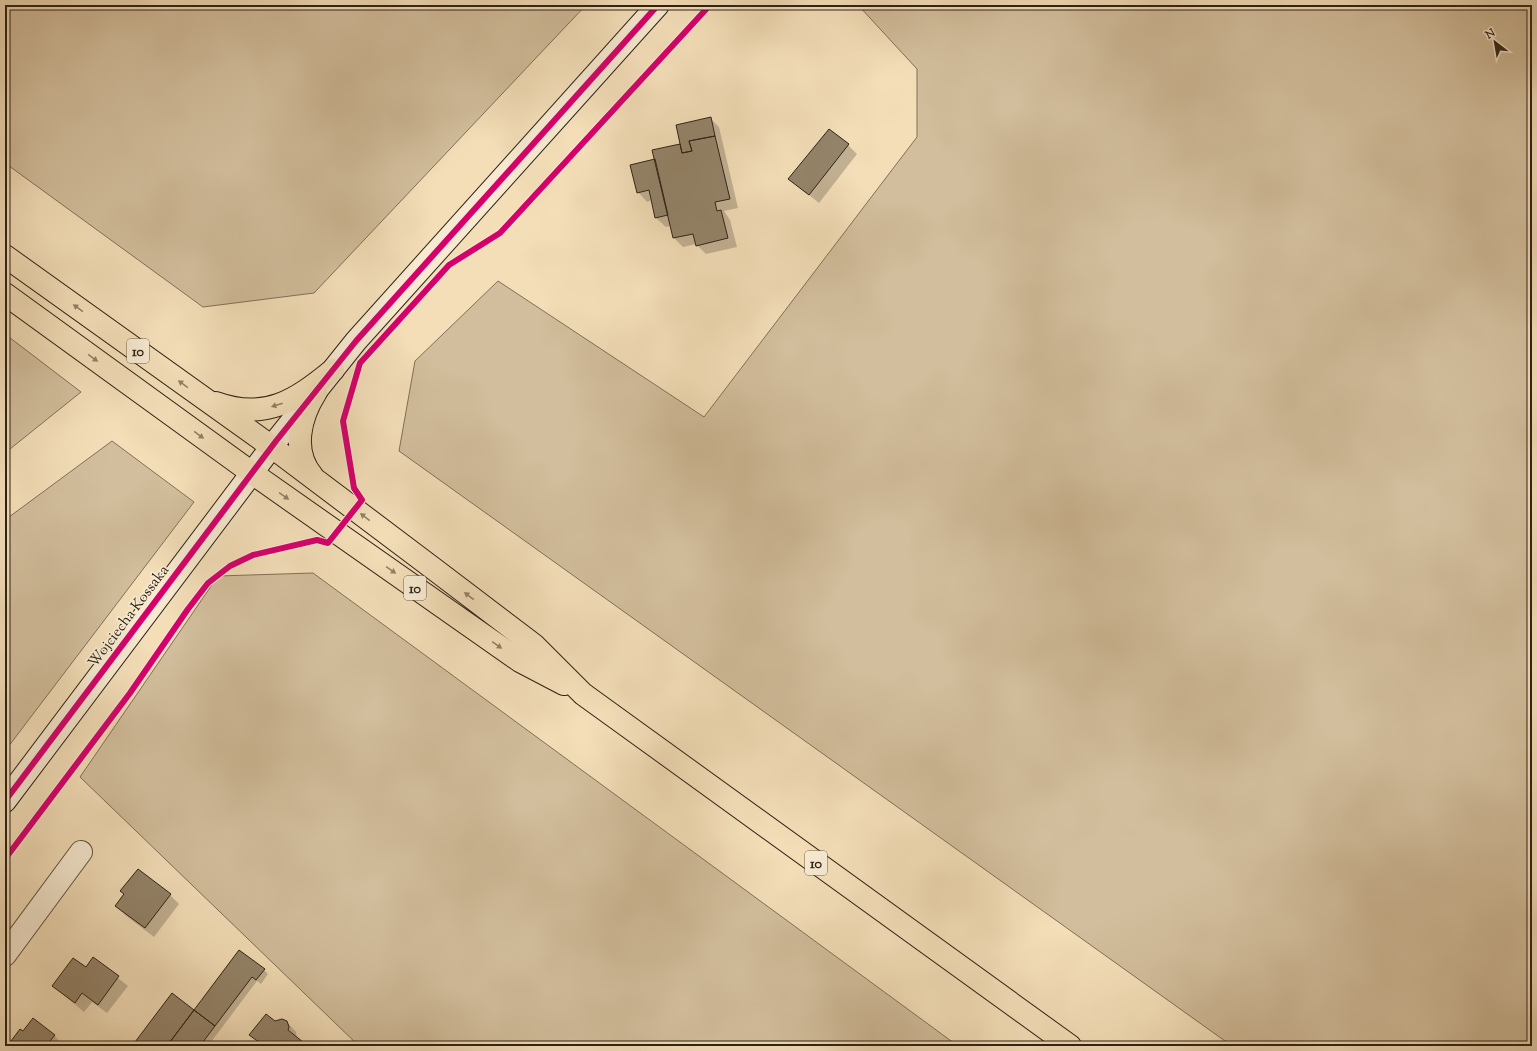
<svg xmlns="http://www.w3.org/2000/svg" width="1537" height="1051" font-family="'Sorts Mill Goudy',serif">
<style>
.green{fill:#d2be9c;stroke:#807058}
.shadow{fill:#0003}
.building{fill:#94846a;stroke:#2e2215}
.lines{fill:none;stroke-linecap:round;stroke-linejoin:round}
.street-casing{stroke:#5f513e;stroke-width:24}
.secondary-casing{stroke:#2e2215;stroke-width:24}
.highway-casing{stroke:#2e2215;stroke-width:24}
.street{stroke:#f7ead1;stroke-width:22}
.secondary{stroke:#f7ead1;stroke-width:22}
.highway{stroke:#f3deb8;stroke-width:22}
.cycleway-casing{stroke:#f7ead1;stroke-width:8}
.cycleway{stroke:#d6006c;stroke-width:6}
.oneway{fill:#908066}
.labels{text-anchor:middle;stroke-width:3.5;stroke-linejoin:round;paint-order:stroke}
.shield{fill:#f7ead1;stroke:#6a5e4d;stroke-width:1}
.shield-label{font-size:14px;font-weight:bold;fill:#2e2215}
.street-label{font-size:15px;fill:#2e2215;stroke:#f7ead1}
</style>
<rect width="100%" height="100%" fill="#f3deb8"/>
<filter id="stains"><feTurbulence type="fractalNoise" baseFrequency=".005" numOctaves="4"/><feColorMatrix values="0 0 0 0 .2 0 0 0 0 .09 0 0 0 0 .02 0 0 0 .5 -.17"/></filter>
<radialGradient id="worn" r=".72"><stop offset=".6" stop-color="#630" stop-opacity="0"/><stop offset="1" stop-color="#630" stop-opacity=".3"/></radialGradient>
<!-- green -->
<path class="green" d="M5,5H586L314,293L203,307L5,163Z
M858,5H1532V1046H1232L399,451L415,361L498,281L704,417L917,137V69Z
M5,334L81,392L5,453Z
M112,441L194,502L5,751V520Z
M313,573L958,1046H359L80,777L218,576Z"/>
<!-- shadow -->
<path class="shadow" d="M710,118L719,127L738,208L724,211L730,220L737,247L706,254L696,244L683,247L674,238L671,226L666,227L656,218L652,200L647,202L638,192L656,160L654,151L681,144Z
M848,145L857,154L819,203L789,179Z
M138,871L170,895L179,904L154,937L125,915L116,906Z
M93,958L128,986L107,1013L92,1002L84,1012L53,986L86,969Z
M264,970L268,974L261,984L257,981L208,1046H133Z
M275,1022H287L296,1032L297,1039L306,1046H262L251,1035Z
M54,1035L63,1045L62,1046H17L12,1041Z"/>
<!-- building -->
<path class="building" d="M711,117L715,136L689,141L692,151L682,153L676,125Z
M829,129L849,144L809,195L788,179Z
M715,136L730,199L715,202L717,211L721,210L728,238L696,246L693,234L673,238L652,150L680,144L682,153L692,151L689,141Z
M655,159L668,215L655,218L649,190L637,193L630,165Z
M138,869L171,894L145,928L115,906L124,894L120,891Z
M239,950L265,969L256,980L252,977L215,1026L194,1010Z
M93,957L119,976L98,1005L82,993L75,1003L52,986L73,958L86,967Z
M172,993L194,1010L167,1046H132Z
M194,1010L215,1026L200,1046H167Z
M266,1014L275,1021L282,1019L287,1021L289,1027L288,1030L308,1046H268L265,1044L263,1045L249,1035Z
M33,1018L55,1035L50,1041L57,1046H17L11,1041L20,1029L23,1031Z"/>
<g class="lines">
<!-- street casing -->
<g class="street-casing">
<path id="street" d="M5,955L81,852"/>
</g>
<!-- secondary casing -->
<g class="secondary-casing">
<path id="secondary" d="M5,801L276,441L356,341L658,5"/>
</g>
<!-- highway casing -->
<g class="highway-casing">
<path id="highway" d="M5,256L272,447L434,569L534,645L583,694L1070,1046
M5,294L252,473L520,661L564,684
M216,403C266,421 296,400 333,370
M313,477C291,452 300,417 316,392"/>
</g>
<!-- street -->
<use href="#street" class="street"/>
<!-- secondary -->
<use href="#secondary" class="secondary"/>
<!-- highway -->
<use href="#highway" class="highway"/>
<!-- cycleway casing -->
<g class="cycleway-casing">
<path id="cycleway" d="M5,801L276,441L356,341L658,5
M5,859L130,693L188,609L208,583L230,566L253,555L317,540L328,543L362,500L354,488L343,421L360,363L449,265L500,233L710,5"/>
</g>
<!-- cycleway -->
<use href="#cycleway" class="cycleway"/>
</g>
<!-- one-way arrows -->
<defs><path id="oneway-solid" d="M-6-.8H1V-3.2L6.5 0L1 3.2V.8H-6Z"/></defs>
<g class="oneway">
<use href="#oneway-solid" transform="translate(78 308) rotate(-144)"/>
<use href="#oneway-solid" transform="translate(93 358) rotate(36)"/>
<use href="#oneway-solid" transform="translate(183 384) rotate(-144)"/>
<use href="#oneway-solid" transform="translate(277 405) rotate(162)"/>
<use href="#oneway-solid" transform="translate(199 435) rotate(36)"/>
<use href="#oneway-solid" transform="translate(284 496) rotate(35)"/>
<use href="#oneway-solid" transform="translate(365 517) rotate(-143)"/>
<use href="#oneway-solid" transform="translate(391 570) rotate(35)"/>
<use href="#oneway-solid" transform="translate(469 596) rotate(-143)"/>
<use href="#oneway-solid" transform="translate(497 645) rotate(35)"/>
</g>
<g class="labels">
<!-- shield labels -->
<g class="shield">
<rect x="127" y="339" width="22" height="24" rx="3"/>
<rect x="404" y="576" width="22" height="24" rx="3"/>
<rect x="805" y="851" width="22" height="24" rx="3"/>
</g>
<g class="shield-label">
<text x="138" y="356">10</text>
<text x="415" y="593">10</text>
<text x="816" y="868">10</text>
</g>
<!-- street labels -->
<g class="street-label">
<text transform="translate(128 616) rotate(-53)" y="5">Wojciecha Kossaka</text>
</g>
</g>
<!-- margin -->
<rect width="1537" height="1051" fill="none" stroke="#f3deb8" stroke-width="20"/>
<rect x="6" y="6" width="1525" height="1039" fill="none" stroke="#2e2215" stroke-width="2"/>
<rect x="10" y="10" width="1517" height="1031" fill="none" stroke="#2e2215"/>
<!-- north arrow -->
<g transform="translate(1495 42) rotate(329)" stroke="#f7ead1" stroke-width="3" paint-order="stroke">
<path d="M0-3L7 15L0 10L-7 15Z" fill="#2e2215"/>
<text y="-6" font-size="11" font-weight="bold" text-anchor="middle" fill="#2e2215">N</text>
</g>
<rect width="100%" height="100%" filter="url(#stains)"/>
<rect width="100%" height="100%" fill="url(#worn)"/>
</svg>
